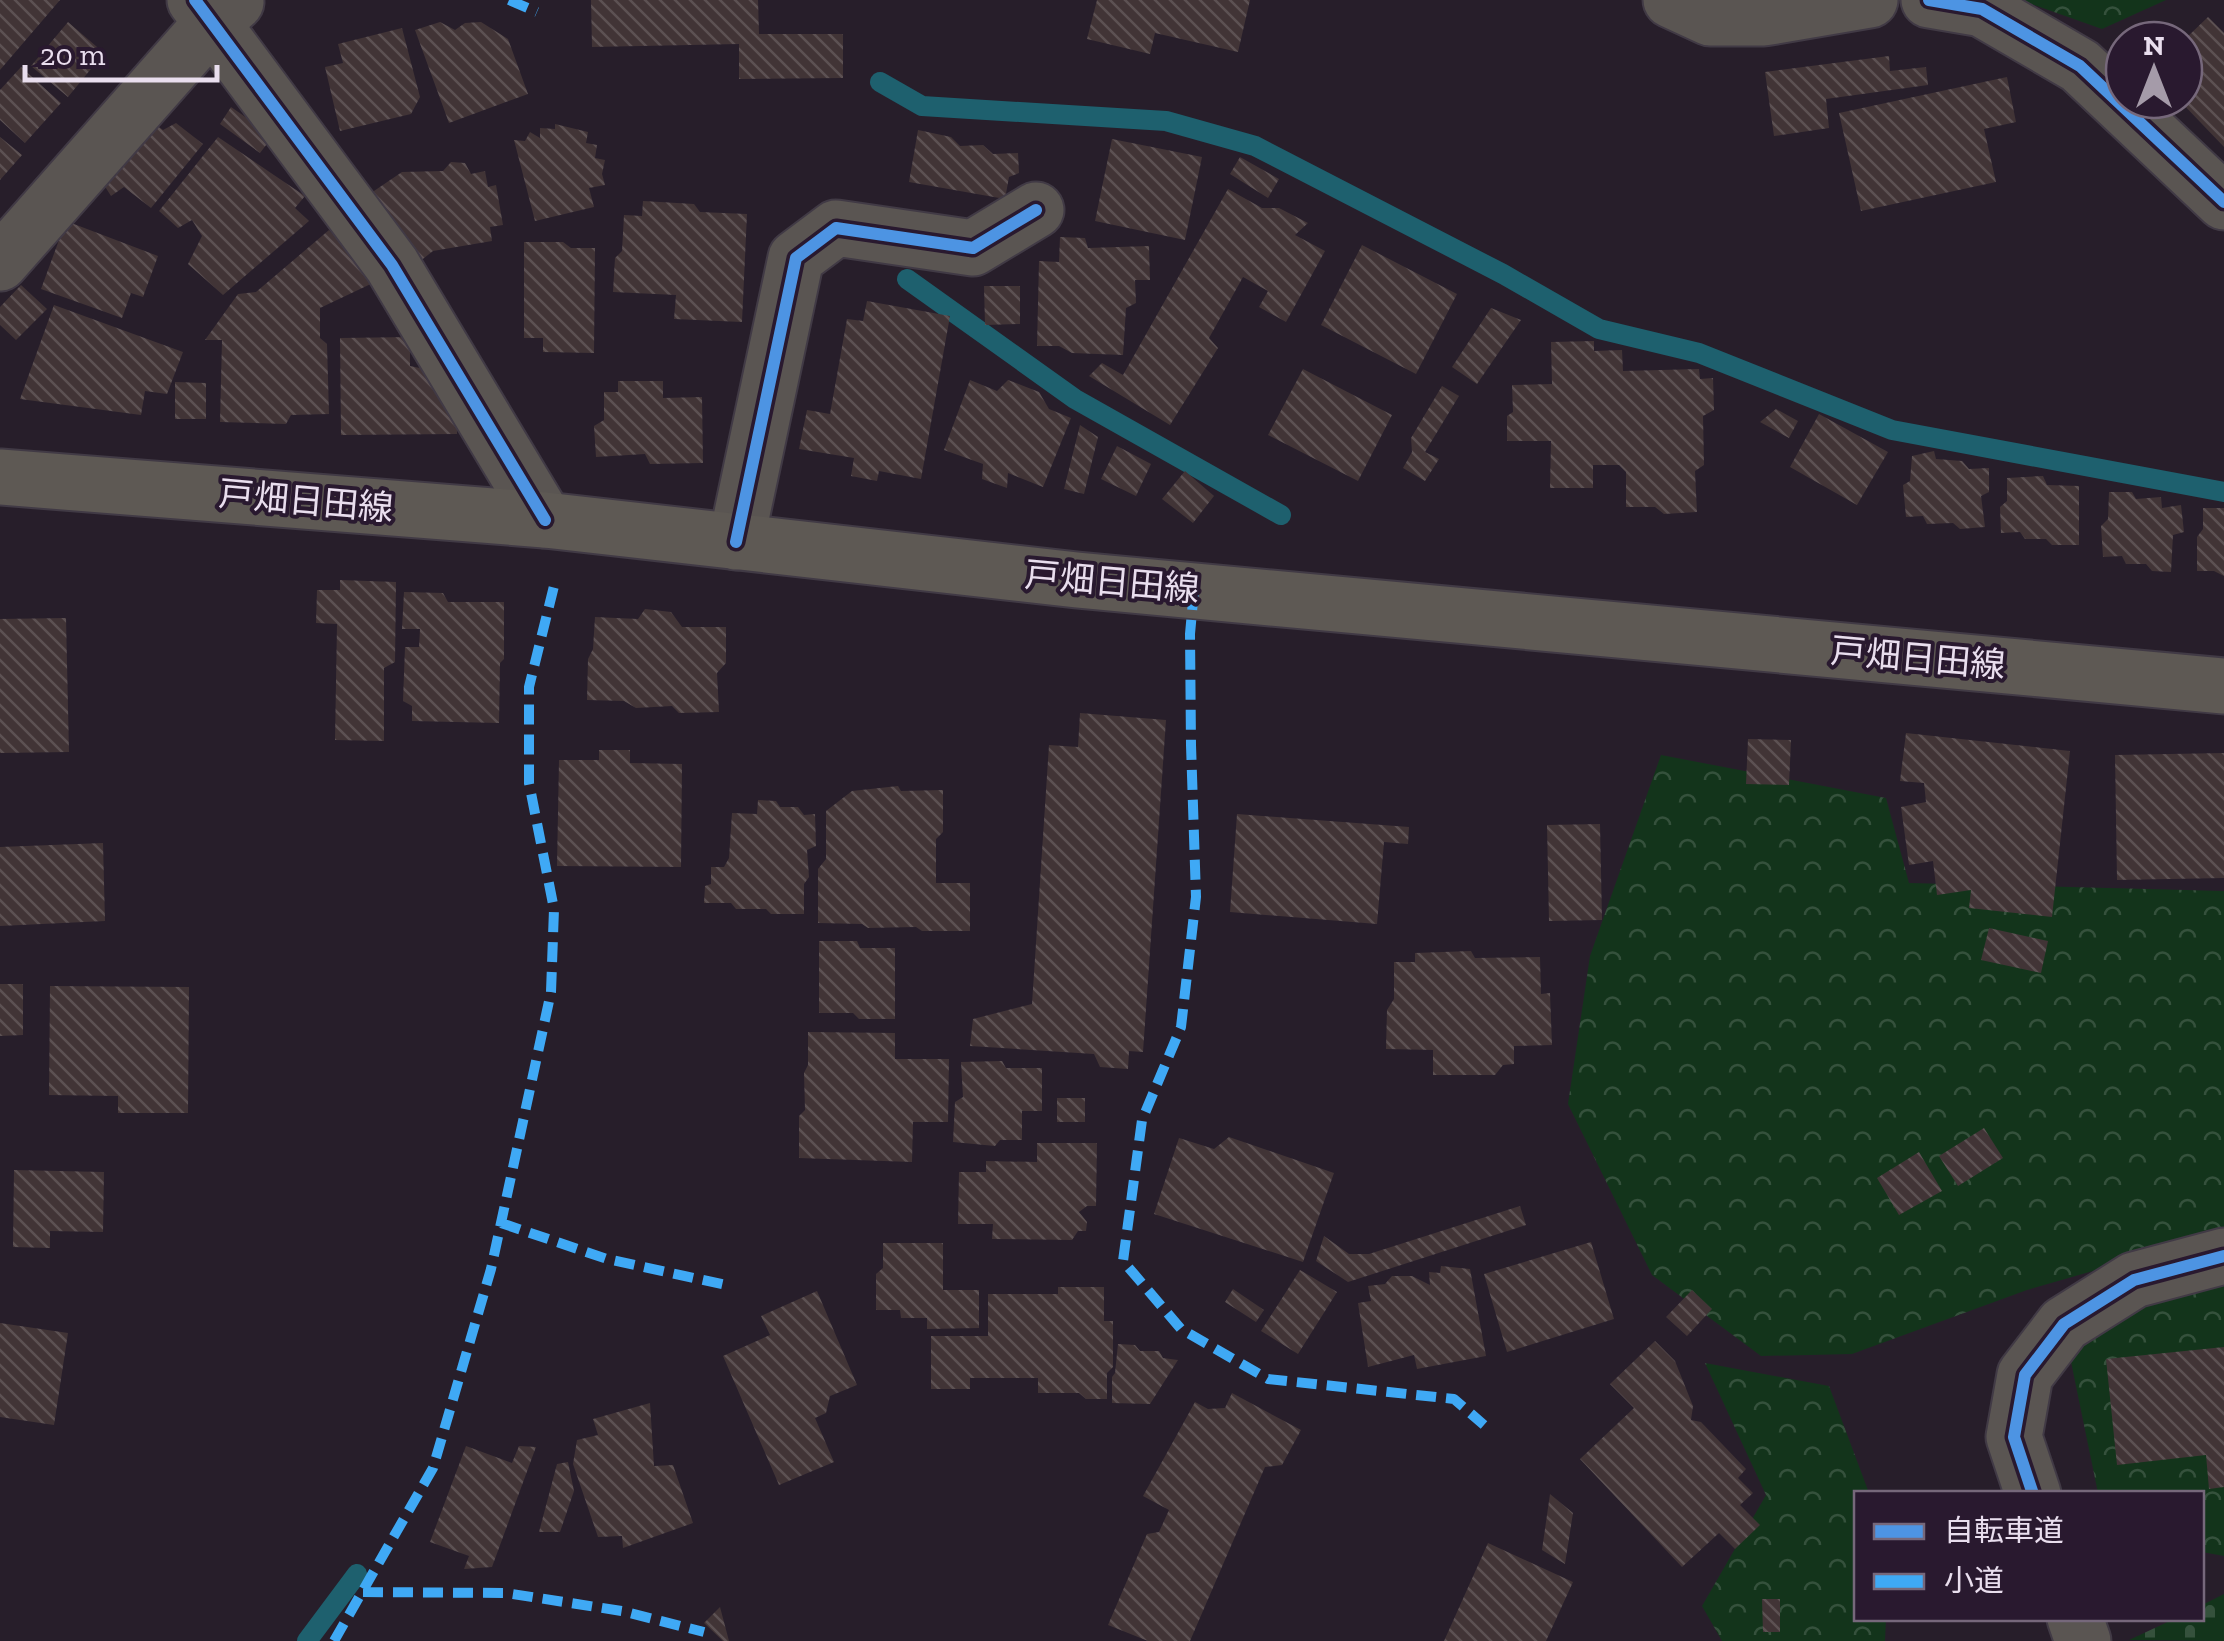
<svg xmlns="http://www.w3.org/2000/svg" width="2224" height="1641" font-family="'Zilla Slab','Noto Sans JP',serif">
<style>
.forest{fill:url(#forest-crowns)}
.cemetery{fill:url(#cemetery-stones)}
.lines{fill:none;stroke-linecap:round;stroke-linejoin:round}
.stream{stroke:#1e606e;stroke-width:20}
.building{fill:url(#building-back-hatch)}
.street-casing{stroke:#413a45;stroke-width:59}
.secondary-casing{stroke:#413a45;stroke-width:59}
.street{stroke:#5a5552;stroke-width:55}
.secondary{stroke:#5e5954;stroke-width:55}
.quiet{stroke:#3fa9f5;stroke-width:10;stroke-dasharray:20 10;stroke-linecap:butt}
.cycleway-casing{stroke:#29192f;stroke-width:19}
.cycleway{stroke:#4d94e3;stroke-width:12}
.labels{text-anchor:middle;stroke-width:8;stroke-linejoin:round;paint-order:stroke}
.street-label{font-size:35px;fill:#e9deee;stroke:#29192f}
</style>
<defs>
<pattern id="forest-crowns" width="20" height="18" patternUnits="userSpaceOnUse" patternTransform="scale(2.5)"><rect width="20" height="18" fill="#13341b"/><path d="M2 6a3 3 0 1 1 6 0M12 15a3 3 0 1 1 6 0" fill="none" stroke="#35513c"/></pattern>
<pattern id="cemetery-stones" width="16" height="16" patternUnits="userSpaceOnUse" patternTransform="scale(2.5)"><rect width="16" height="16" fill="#13341b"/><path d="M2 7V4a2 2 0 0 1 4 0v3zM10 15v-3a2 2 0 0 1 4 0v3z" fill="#35513c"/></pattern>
<pattern id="building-back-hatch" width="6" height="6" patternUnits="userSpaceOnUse" patternTransform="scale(2.5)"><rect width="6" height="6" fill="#413436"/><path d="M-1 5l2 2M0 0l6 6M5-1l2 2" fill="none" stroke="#5c5153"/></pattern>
</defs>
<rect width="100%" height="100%" fill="#271e2a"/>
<!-- forest -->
<path class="forest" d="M2020,0H2166L2102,29Z
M1661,755L1886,798L1909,883L2224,891V1556L2202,1552V1494L2098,1493L2070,1357L2221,1234L2027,1290L1852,1354L1761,1356L1652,1275L1568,1104L1590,956Z
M1705,1363L1829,1386L1869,1493L1856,1494V1618L1886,1619L1885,1641H1722L1702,1606L1766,1495Z"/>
<!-- cemetery -->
<path class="cemetery" d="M2224,1594V1641L2129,1640L2174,1619L2202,1618V1605Z"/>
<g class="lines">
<!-- stream -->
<path class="stream" d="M880,82L922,106L1166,121L1255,146L1503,274L1599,329L1699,353L1892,430L2224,492
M907,279L1075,399L1281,515
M307,1641L357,1574"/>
</g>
<!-- building -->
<path class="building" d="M0,0H60L0,70Z
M591,0H758L759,34H843V78L739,79V44L592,47Z
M1097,0H1250L1238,52L1155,33L1150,54L1087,39Z
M2208,17L2224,33V147L2179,100H2184V40Z
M68,22L104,53L68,97L31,66Z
M440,22L455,30L465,23L481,22L508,39L528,94L449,123L415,30Z
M402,28L420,97L411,114L340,131L325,67L343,63L338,44Z
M1889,56L1890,71L1926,67L1928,85L1826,99L1829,128L1774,136L1765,72Z
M21,67L61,103L25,143L0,120V90Z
M2007,77L2016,122L1984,129L1996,182L1861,211L1839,113Z
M231,107L273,136L260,153L220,124Z
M176,123L203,144L151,208L124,187L111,196L104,185L155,124L163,130Z
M555,124L588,132L586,143L597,145L595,158L605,160L602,174L605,185L589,188L594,207L535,221L514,140L525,141L530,132L540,138V128L555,129Z
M918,130L951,137L960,146L983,145L993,154L1018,153L1019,173L1009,177L1005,199L909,182Z
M0,137L22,155L0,180Z
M218,137L305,196L295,208L309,221L223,295L188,264L202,236L192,220L178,228L159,211Z
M1112,139L1202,157L1185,240L1095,221Z
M1240,157L1279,179L1268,198L1230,174Z
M451,162L465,163L471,174L485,171L488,187L496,185L503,225L490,227L492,241L433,251L419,262L371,193L402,172L443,171Z
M1228,189L1262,208H1279L1308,223L1295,235L1325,251L1286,322L1259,307L1268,291L1243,277L1209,338L1218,348L1170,425L1089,376L1102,363L1123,375Z
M643,201L694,204L700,212L747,214L742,322L674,319L676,295L613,292L615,258L622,251L624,215L642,216Z
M66,221L158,256L143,297L131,293L122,318L41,289Z
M329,230L375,282L320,308V338L327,344L329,414L291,415L286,424L220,422L222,340H205L238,294L256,292Z
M1060,237L1085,238L1088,248L1149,246L1150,280H1135L1136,303L1126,308L1123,355L1072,353L1059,346H1037L1039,261L1059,262Z
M524,242H563L571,248H595L594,353L543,352V338H524Z
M1362,245L1457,294L1416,374L1321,325Z
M21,285L47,309L16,340L0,325V307Z
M984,286H1020V324L985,325Z
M867,301L950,316L921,479L879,471L877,481L851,476L854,458L799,449L807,410L830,414L847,319L863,321Z
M54,305L183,352L167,394L145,391L141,415L20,399Z
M1491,308L1521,320L1477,384L1452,367Z
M410,337V366L430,370L457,415V434L341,435L340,338Z
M1594,341V351L1622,350L1623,371L1699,369L1700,379L1713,378L1714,410L1703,416L1704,465L1695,471L1697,512L1664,514L1655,507H1626V472L1619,465H1593V488H1550L1551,441H1507V416L1513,412L1512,385L1552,384L1551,342Z
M1303,369L1392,415L1358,481L1268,435Z
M970,380L997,391L1008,380L1039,392L1049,409L1071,418L1043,487L1008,473L1007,488L982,479L983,464L944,450Z
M618,381H663V398L702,397L703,463L650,464L645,454L596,457L594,426L604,420V392H618Z
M175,382L206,383V419H175Z
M1442,386L1459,396L1425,452L1439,459L1425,481L1403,468L1412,452L1411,438Z
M1776,409L1798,421L1789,438L1760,422Z
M1819,414L1888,452L1857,505L1790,467Z
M1080,425L1098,437L1084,494L1064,489Z
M1117,446L1151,464L1136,496L1101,479Z
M1934,451L1936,459L1962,461L1969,469L1989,468V492L1981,496L1985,527L1960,529L1953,523L1927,524L1923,516L1906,517L1903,485L1910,481L1912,456Z
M1185,471L1214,496L1193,523L1162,499Z
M2043,476L2047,485L2079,486V545H2052L2046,539H2025L2020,532L2001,533L2000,507L2007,501V478Z
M2109,492H2132L2136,499L2161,497L2162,508L2181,505L2184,532L2173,535L2171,572L2152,571L2146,564H2126L2122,556L2103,557L2101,526L2108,519Z
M2203,508H2224V576L2214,571H2197V537L2203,529Z
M340,580L396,582L395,662L384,668V741L335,740L337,624L316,623L317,590H340Z
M404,592L443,593L448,602H504V659L500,663L499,723L412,721V706L403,701L405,647H419L420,629H402Z
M645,609L671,612L682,627H726V663L717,673L719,712L679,713L672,706L636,708L624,701L587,700L588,659L593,649L595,617L638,619Z
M66,618L69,752L0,753V619Z
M1080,713L1166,720L1143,1052L1129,1051L1128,1069L1100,1067L1094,1054L970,1046L973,1019L1032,1004L1049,745L1078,747Z
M1906,733L2070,751L2052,917L1969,908L1971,890L1937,895L1933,861L1909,865L1901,807L1926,802L1924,783L1900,781Z
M1748,739L1791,740L1789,785L1746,784Z
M599,750H630V763L682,764L681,867L557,866L559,760H599Z
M2224,753V878L2117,880L2115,755Z
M898,786L901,791L943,790V832L936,839V883H970V931H922L916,927L868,928L862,924L818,923V869L826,859V811L852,791Z
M758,800L776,801L780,807H798L804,815L815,814L816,846L807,850L809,877L804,884V914H771L766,909H736L731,903H704L705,886L711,884V867H724L729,858L732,813L757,814Z
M1237,814L1409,827L1408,844L1384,842L1377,924L1230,912Z
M1600,824L1602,920L1549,921L1547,825Z
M103,843L105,921L0,926V847Z
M1989,928L2048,941L2041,973L1981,960Z
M819,941H857L860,948H895V1019H859L853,1013H819Z
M1471,951L1475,958L1540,957L1541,994L1550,993L1552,1045L1514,1046V1064L1503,1065L1495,1075H1433V1050L1386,1049L1387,1010L1394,999V962H1415V953Z
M0,984H23V1035L0,1036Z
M50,986L189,987L188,1113H118V1096L49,1095Z
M808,1032L895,1033V1059H949L948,1122H913L912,1162L799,1158V1116L805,1110L804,1073L808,1065Z
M1002,1061L1006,1068H1042V1111H1022V1140H1000L995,1146L953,1142L955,1102L963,1097L961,1062Z
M1057,1098H1085V1122H1057Z
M1984,1128L2003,1158L1958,1186L1939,1156Z
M1229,1137L1334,1173L1303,1262L1154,1214L1179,1138L1214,1149Z
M1037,1143H1097L1096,1206H1087L1079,1212L1087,1222L1086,1231H1078L1072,1240L992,1239L993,1224H958L959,1172H986V1161L1037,1162Z
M1919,1152L1942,1191L1899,1215L1877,1178Z
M14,1170L104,1172L103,1232L50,1231V1248L13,1247Z
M1520,1206L1526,1225L1348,1282L1316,1261L1324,1236L1349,1254H1369Z
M1591,1242L1614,1319L1507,1352L1484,1274Z
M883,1243H943V1290H979V1328L927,1329V1318H901L900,1310H876V1274L883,1268Z
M1441,1266L1470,1269L1486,1356L1417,1369L1414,1355L1368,1367L1358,1303L1371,1301L1368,1286L1385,1284L1392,1276H1412L1430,1285L1429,1272L1440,1273Z
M1300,1270L1337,1292L1298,1354L1261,1331Z
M1058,1287H1104V1321H1113V1367L1107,1373V1399H1086L1079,1393H1038V1378H970V1389H931V1336H988V1294H1058Z
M1233,1289L1264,1310L1256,1322L1225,1302Z
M1692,1290L1712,1309L1687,1336L1666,1317Z
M817,1291L857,1385L830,1396L826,1413L815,1418L834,1462L779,1485L723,1356L770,1335L761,1316Z
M0,1323L68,1333L54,1425L0,1417Z
M1655,1341L1675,1361L1693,1406L1691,1420L1701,1422L1746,1469L1738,1478L1753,1493L1740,1505L1760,1525L1735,1549L1719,1533L1682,1567L1580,1459L1634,1408L1610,1384Z
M1118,1344L1135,1345L1140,1351H1159L1163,1358L1178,1360L1150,1404L1112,1403V1377L1115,1373Z
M2224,1347V1487L2209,1489L2206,1455L2117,1465L2106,1359Z
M1232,1393L1301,1430L1282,1465L1265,1467L1190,1641H1148L1108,1625L1147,1534L1159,1532L1169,1510L1143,1496L1195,1402L1208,1409L1225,1408Z
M650,1403L654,1466L673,1465L693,1523L623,1548L622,1536L598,1537L573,1464L577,1440L598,1435L593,1419Z
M466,1446L512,1463L519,1446L536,1447L492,1567L464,1569L469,1556L430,1542Z
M568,1462L574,1491L560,1532H539L557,1464Z
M1550,1494L1573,1513L1565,1564L1542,1550Z
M1488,1543L1573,1582L1546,1641H1444Z
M1762,1599H1780V1632H1763Z
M720,1607L729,1641H723L704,1623Z"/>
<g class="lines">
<!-- street casing -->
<g class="street-casing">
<path id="street" d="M195,0L392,265L545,520
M1671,0L1710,18H1764L1870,0
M1929,0L1982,9L2080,66L2224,202
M0,263L211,24L236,2
M736,542L796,258L836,228L973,248L1036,210
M2033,1494L2014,1437L2025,1375L2064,1324L2134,1280L2224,1256
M2075,1618L2083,1641"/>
</g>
<!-- secondary casing -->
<g class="secondary-casing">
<path id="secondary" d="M0,477L545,520L1077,580L2224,686"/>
</g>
<!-- street -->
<use href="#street" class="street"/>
<!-- secondary -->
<use href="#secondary" class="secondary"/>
<!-- quiet -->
<path class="quiet" d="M509,0L537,12
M1194,590L1190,634L1191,745L1196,897L1181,1027L1142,1120L1123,1261L1181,1329L1268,1379L1454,1399L1484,1425
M501,1223L607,1259L726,1285
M363,1592L506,1593L622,1611L704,1632
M334,1641L433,1468L491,1269L551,992L554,909L529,783V687L556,578"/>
<!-- cycleway casing -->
<g class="cycleway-casing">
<path id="cycleway" d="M195,0L392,265L545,520
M1929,0L1982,9L2080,66L2224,202
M736,542L796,258L836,228L973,248L1036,210
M2033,1494L2014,1437L2025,1375L2064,1324L2134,1280L2224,1256"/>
</g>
<!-- cycleway -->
<use href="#cycleway" class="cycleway"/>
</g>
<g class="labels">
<!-- street labels -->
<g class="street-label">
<text transform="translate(306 501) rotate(5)" y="12">戸畑日田線</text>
<text transform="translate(1112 582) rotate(5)" y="12">戸畑日田線</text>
<text transform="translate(1918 658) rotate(5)" y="12">戸畑日田線</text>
</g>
</g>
<!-- legend -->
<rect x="1854" y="1491" width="350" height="130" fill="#29192f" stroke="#76687b" stroke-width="2.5"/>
<rect x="1874" y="1524" width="50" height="15" fill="#4d94e3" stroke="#76687b" stroke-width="2.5"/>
<text x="1944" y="1541" font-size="30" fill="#e9deee">自転車道</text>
<rect x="1874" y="1574" width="50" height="15" fill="#3fa9f5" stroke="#76687b" stroke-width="2.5"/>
<text x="1944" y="1591" font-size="30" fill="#e9deee">小道</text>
<!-- north arrow -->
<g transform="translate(2154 70)"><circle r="48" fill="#29192f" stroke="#76687b" stroke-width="2.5"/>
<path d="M0-8L18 38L0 25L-18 38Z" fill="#a59ba9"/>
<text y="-15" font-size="28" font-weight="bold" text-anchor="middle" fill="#e9deee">N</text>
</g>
<!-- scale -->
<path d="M25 65v15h192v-15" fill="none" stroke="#e9deee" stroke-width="5"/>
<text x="40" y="65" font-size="30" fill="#e9deee" stroke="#29192f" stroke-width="8" paint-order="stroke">20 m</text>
</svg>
